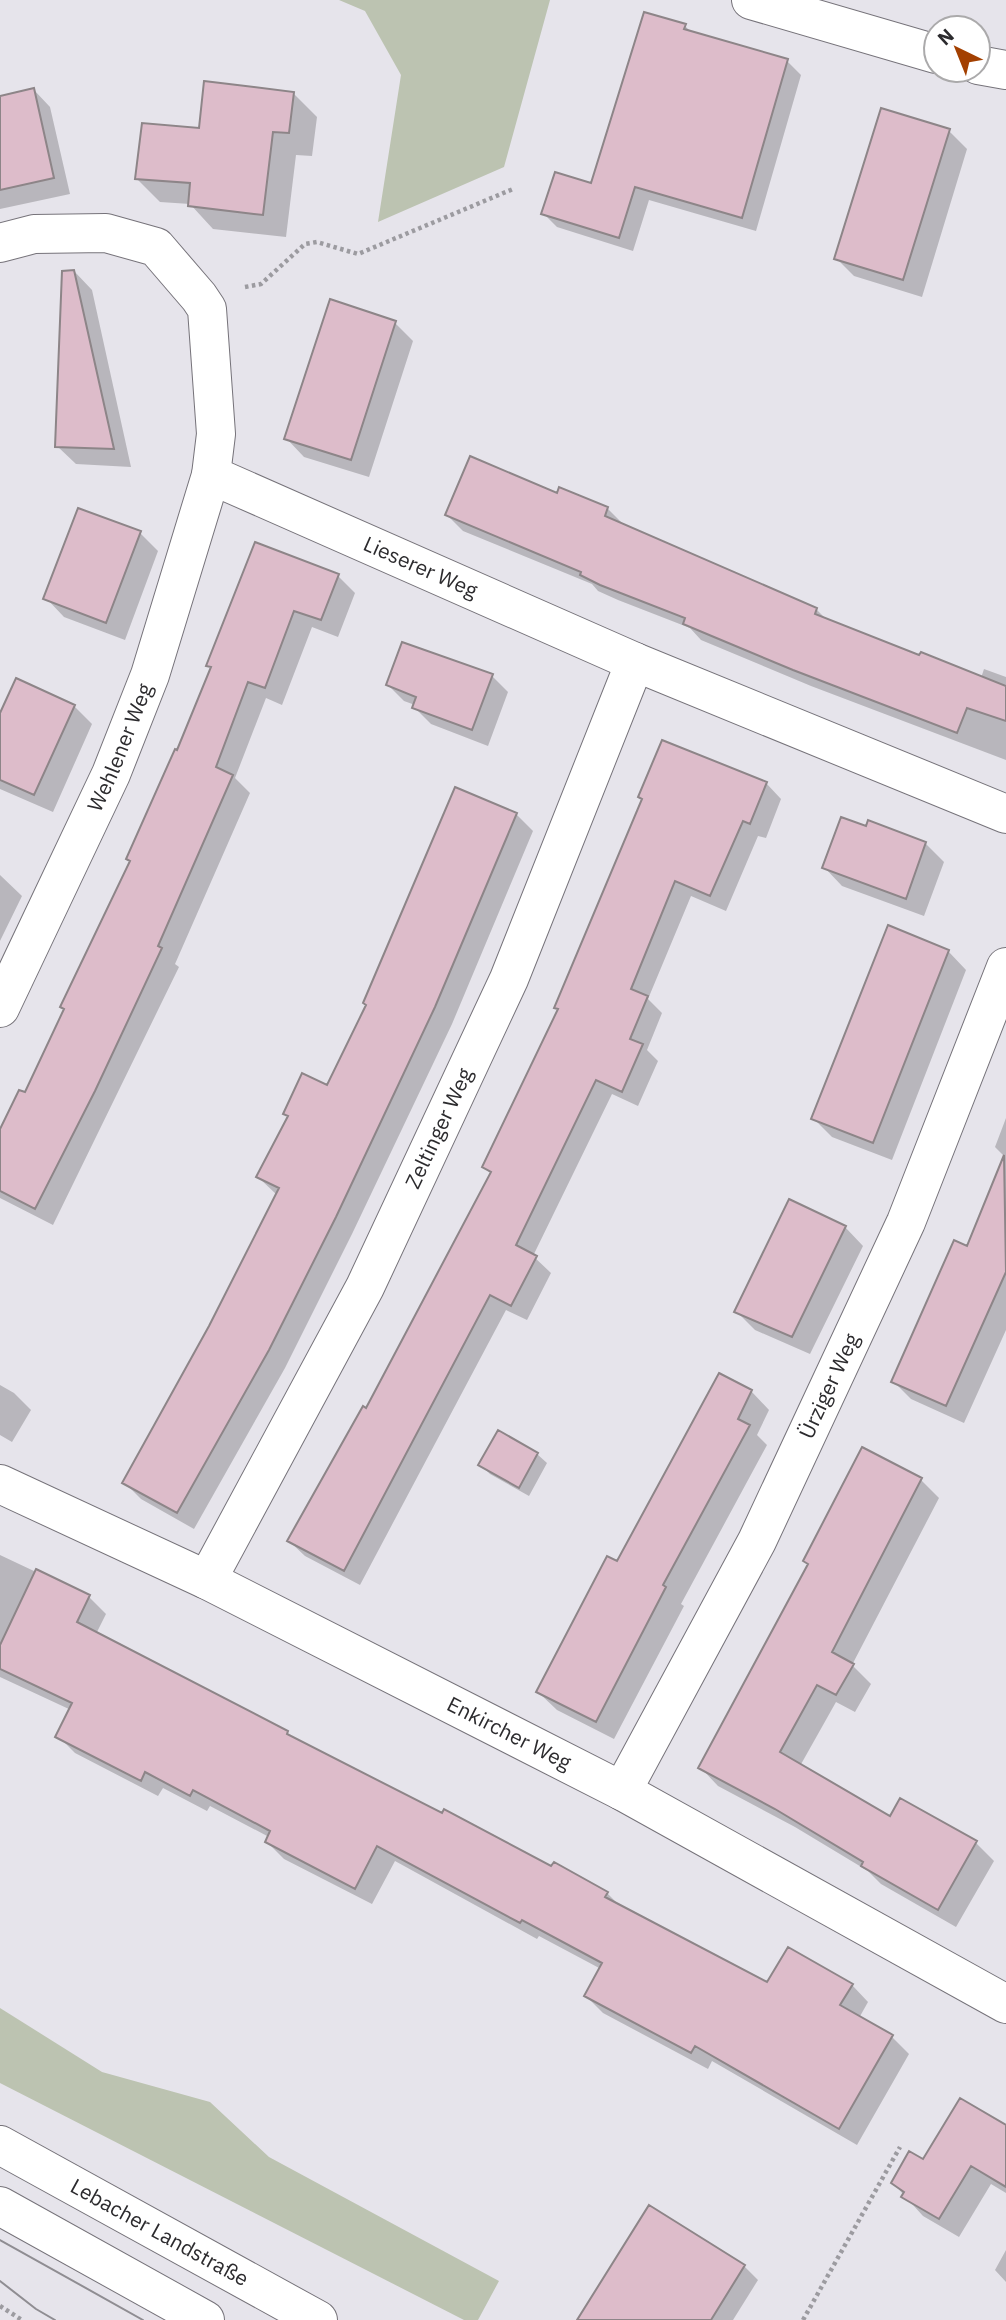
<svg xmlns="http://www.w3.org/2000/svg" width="1006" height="2320" font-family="'IBM Plex Sans',sans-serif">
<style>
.green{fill:#bcc3b1}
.shadow{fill:#0003}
.building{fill:#ddbcca;stroke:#8d8588;stroke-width:2}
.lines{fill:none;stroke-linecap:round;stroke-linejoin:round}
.street-casing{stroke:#76737a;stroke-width:40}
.highway-casing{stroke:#76737a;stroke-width:40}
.path{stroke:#9c9ba0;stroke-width:4.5;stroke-dasharray:3.5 3.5;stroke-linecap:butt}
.street{stroke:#fff;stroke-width:38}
.highway{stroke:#fff;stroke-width:38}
.tram{stroke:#8f8d92;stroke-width:2}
.labels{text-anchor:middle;stroke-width:5;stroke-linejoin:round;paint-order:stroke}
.street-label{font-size:21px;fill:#2c2b2e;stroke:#fff}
</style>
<rect width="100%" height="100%" fill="#e6e4eb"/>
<!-- green -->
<path class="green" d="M339,0H550L504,167L378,222L401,75L365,11Z
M0,2008L102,2072L210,2102L269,2157L499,2281L478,2320H464L0,2083Z"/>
<!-- shadow -->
<path class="shadow" d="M685,26L692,33L787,61L801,75L756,231L649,200L633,251L557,227L543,213L592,186Z
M34,90L50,107L70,194L0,209V98Z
M293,93L317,117L312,156L296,155L286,237L213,229L190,204L160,202L136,178Z
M949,131L967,149L922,297L854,276L836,258Z
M74,271L92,290L131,467L76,464L57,446Z
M395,323L413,341L369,477L304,457L286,438Z
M558,496L607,508L623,524L816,609L827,620L920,657L981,678L984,669L1006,677V760L811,686L701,640L690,628L618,600L598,591L592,584L463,531L447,515Z
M140,533L158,551L125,640L64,617L46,598Z
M338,576L355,593L338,637L312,627L282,705L266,698L235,778L250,793L175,964L179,967L53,1225L0,1198V1132L26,1095L131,862L128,859L178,752L212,669L208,665Z
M492,676L508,692L488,746L431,724L414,707L415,705L404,701L388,685Z
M74,706L92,724L53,812L0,789V718Z
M766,783L781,799L766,838L758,836L726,911L691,896L648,999L662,1013L647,1050L658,1061L638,1106L612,1094L533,1256L551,1273L527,1320L506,1310L360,1585L305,1556L289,1541L367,1410L492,1175L484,1167L559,1010L556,1007Z
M516,814L533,831L452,1024L352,1234L285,1368L194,1529L141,1499L124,1482L211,1327L277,1195L258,1177L289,1117L285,1113L328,1087Z
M867,828L925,843L944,862L924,916L842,886L824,867Z
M0,875L22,896L0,941Z
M948,951L966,970L892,1160L832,1137L813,1118Z
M1006,1118V1330L964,1423L911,1399L893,1381L968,1249L1005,1157L995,1147Z
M845,1227L863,1246L810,1354L755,1330L737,1312Z
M0,1385L14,1393L31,1410L12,1442L0,1435Z
M751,1391L769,1410L757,1435L767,1445L681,1604L684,1606L614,1739L557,1710L538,1692L618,1564Z
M537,1454L547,1463L529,1496L490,1474L481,1465Z
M921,1480L939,1498L852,1665L871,1684L855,1712L836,1702L800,1766L890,1819L976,1843L994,1861L956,1927L881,1884L868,1871L795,1827L718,1786L700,1767L809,1565L805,1561Z
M0,1555L89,1597L106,1614L96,1634L287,1733L293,1739L552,1869L607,1893L621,1907L768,1984L852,1985L868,2002L859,2018L892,2037L909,2054L857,2145L712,2061L708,2069L603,2013L586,1996L601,1969L539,1936L537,1939L395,1861L372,1904L284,1859L267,1842L269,1837L210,1806L207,1811L163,1788L158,1796L75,1753L58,1736L71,1710L0,1677Z
M1006,2127V2193L991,2184L959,2237L923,2216L893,2183L924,2162Z
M650,2207L744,2266L758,2280L733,2320H584Z
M1006,2250V2282L995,2270Z"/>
<!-- building -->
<path class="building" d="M644,12L686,24L684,29L788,59L742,218L635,187L619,238L541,214L555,172L591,183Z
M204,81L294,92L289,133L273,132L263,215L188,206L190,183L135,179L142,123L199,128Z
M34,88L54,178L0,190V96Z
M881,108L950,129L903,280L834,259Z
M74,270L114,449L55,447L62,271Z
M330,299L396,321L351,460L284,439Z
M470,456L557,493L559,487L608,507L605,516L817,608L815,614L919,655L921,652L1006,686V721L967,708L957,733L793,670L714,637L683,624L685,618L600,585L580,575L581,572L445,515Z
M78,508L141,531L106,623L43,599Z
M255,542L339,574L321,620L294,611L265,688L248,682L216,767L233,775L158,946L162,948L95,1091L35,1209L0,1191V1129L19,1090L25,1092L64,1009L60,1007L130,861L126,859L175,749L177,750L211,667L206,666Z
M402,642L493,674L472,730L412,708L416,697L386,685Z
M16,678L75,705L34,795L0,780V713Z
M662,740L767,782L750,824L743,821L710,896L675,881L631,989L648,996L630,1039L643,1044L622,1092L596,1080L516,1245L537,1256L511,1306L490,1295L344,1571L287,1541L363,1406L366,1408L491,1172L482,1167L558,1009L554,1008L642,799L638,797Z
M455,787L517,813L435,1007L336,1217L269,1350L177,1513L122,1483L209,1326L279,1188L256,1177L288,1116L283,1114L302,1073L327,1085L366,1005L363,1003Z
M841,817L866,826L868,820L926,842L906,899L822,868Z
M888,925L949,950L873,1143L811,1119Z
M1004,1155L1006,1272L946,1406L891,1382L954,1240L967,1246Z
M789,1199L846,1226L792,1337L734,1312Z
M719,1373L752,1390L738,1419L750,1425L663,1585L666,1587L596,1722L536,1692L607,1556L617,1561Z
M498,1430L538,1453L519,1488L478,1465Z
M862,1447L922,1478L832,1652L854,1664L836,1695L817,1685L780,1752L890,1816L900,1798L977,1841L938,1910L861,1866L863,1862L775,1809L698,1768L808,1564L803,1561Z
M36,1569L90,1595L77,1622L288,1731L287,1734L442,1813L444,1809L551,1866L554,1862L608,1892L605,1897L767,1982L788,1947L853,1984L840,2005L893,2035L839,2129L695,2046L691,2053L584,1996L602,1963L522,1920L520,1923L377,1846L355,1889L265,1842L270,1831L193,1790L190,1796L145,1772L141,1781L55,1737L72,1703L0,1669V1645Z
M960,2098L1006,2125V2187L971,2166L939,2219L901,2197L904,2192L891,2183L909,2151L923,2159Z
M649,2205L745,2265L711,2320H577Z"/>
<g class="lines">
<!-- street casing -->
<g class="street-casing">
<g id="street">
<path d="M751,0L936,54"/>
<path d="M978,65L1006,70"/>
<path id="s1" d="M0,243L34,234L106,233L156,247L199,297L207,309L216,434L211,475L635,662L1006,814"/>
<path id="s2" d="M0,1008L111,774L150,675L211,475"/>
<path id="s3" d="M0,1484L207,1580L622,1791L1006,2004"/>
<path id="s4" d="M207,1580L365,1287L509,979L635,662"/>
<path id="s5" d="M622,1791L757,1541L906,1222L1006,967"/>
</g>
</g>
<!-- highway casing -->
<g class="highway-casing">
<g id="highway">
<path id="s6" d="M0,2145L318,2320"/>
<path d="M0,2206L205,2320"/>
</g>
</g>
<!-- path -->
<path class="path" d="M245,287L261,284L305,244L317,242L358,254L513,189
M0,2306L22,2320
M803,2320L900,2147"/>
<!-- street -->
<use href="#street" class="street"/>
<!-- highway -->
<use href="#highway" class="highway"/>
<!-- tram -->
<path class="tram" d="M0,2240L143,2320
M0,2281L36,2309L55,2320"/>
</g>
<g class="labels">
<!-- street labels -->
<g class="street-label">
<text dy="7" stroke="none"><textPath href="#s1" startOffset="635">Lieserer Weg</textPath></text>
<text dy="7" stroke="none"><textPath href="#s2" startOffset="287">Wehlener Weg</textPath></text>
<text dy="7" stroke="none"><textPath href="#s4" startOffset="508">Zeltinger Weg</textPath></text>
<text dy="7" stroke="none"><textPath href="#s5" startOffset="455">Ürziger Weg</textPath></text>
<text dy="7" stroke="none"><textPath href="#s3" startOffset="567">Enkircher Weg</textPath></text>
<text dy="7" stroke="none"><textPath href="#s6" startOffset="182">Lebacher Landstraße</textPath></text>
</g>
</g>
<!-- north arrow -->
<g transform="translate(957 49) rotate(317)"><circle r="33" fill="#ffffff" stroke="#abaaab" stroke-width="2"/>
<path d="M0-5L12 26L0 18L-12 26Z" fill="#a34001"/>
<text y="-10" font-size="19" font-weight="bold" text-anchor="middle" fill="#2c2b2e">N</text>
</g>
</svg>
